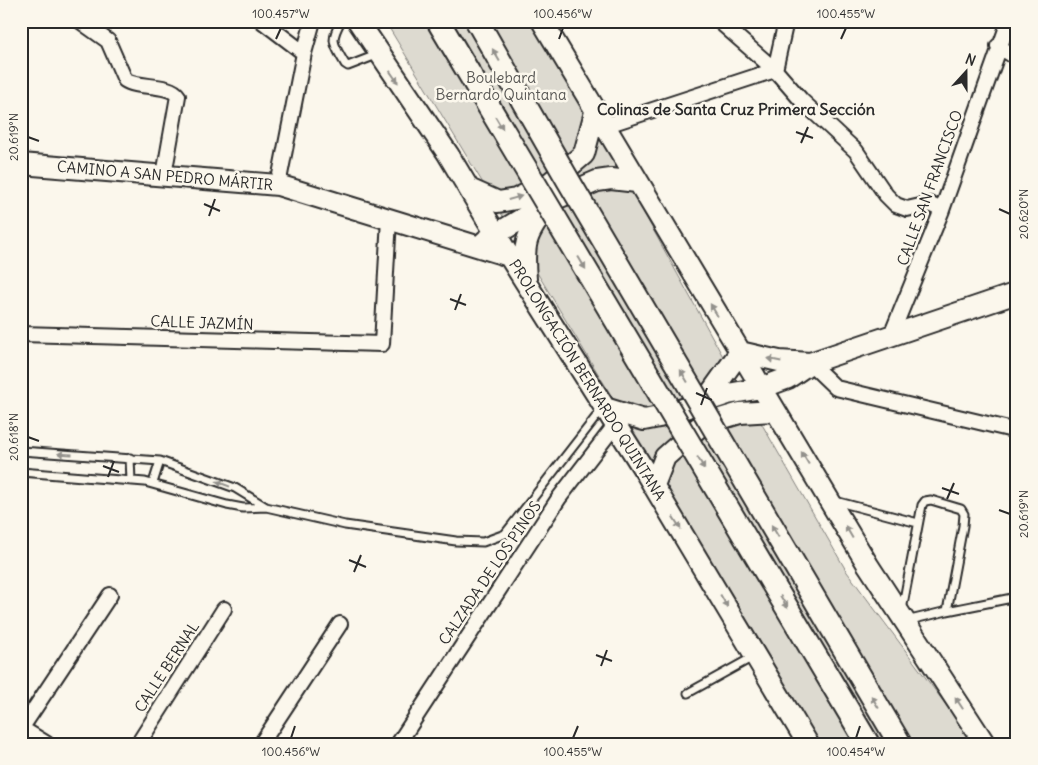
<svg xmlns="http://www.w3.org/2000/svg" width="1038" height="765" font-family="Delius,sans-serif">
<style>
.green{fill:#dddad0;stroke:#84827e}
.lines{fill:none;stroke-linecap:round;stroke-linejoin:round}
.lane-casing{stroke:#2b2b2b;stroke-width:11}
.street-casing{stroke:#2b2b2b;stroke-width:18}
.secondary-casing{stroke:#2b2b2b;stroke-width:24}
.lane{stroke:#fbf7ec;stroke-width:7}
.street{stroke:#fbf7ec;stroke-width:14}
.secondary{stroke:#fbf7ec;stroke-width:20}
.primary-bridge-casing{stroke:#2b2b2b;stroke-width:26;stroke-linecap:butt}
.primary-bridge{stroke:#fbf7ec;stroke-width:22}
.oneway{fill:#93918c}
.ticks{fill:none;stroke:#2b2b2b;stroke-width:2}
.labels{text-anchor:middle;stroke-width:5;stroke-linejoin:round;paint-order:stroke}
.park-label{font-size:15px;fill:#585754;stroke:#fbf7ec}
.street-label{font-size:15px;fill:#2b2b2b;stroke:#fbf7ec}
.neighbourhood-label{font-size:16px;font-weight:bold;fill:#2b2b2b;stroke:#fbf7ec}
.neatline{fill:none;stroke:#2b2b2b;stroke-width:2}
.ticks-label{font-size:12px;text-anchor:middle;fill:#2b2b2b}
</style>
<rect width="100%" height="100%" fill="#fbf7ec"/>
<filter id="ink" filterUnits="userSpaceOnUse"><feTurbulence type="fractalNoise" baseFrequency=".02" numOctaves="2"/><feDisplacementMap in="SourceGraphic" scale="10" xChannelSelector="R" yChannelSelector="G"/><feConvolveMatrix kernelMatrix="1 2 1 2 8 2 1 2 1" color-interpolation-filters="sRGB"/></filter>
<g filter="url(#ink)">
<!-- green -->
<path class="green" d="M385,21H538L726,362L847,572L975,744H815L763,661L620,410Z"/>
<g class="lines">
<!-- lane casing -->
<g class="lane-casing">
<path id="lane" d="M341,21C329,42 334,44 345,64L348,66L379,54
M21,451L160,461L235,488L266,507
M130,458L131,481
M21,472L145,482L227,505L243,508L266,507L345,525L456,541L483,542L505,534L603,408
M153,483L160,461
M835,501L918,523
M902,610L922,505L925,501L931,500L961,509L964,514L963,526L947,611L906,621
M947,611L1017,597
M688,693L753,657"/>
</g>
<!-- street casing -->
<g class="street-casing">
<path id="street" d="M80,21L108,41L125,80C138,89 170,83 178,96L164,175
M262,21L304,53
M719,21L775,70L802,101L856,151L886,195L896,205L907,209L929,204L942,210
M998,46L1017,58
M604,126L775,70L786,21
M278,185L304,53L313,21
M21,334L382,344L389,219
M890,338L942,210L1009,21
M810,363L836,388L1017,431
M21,728L47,744
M21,729L110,595
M138,744L224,609
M261,744L340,624
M398,744L559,498L616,424"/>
</g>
<!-- secondary casing -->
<g class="secondary-casing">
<path id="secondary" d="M358,21L448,154L509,256L646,473L808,744
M542,21L868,565L985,744
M21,164L278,185L509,256
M469,189L498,202L516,199L551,182L584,154L595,112
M485,241L551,201L597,181L611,179L637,182
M526,279C523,243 525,236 547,207
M740,352L779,361L810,363
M705,401L740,352
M605,408L644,420L659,417L728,394L761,388L788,378L810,363L1017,293
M654,485L665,457L699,427L710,422L740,413L775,411"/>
</g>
<!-- lane -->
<use href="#lane" class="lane"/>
<!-- street -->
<use href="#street" class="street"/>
<!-- secondary -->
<use href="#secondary" class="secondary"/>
<!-- primary-bridge casing -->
<g class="primary-bridge-casing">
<path id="primary-bridge" d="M438,21L868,744
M477,21L568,180L900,744"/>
</g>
<!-- primary-bridge -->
<use href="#primary-bridge" class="primary-bridge"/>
</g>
<!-- one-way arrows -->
<defs><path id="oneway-solid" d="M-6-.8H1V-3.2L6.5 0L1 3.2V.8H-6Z" transform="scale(1.25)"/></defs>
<g class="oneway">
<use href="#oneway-solid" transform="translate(496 55) rotate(-120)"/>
<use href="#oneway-solid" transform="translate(394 77) rotate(55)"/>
<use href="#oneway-solid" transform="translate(499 123) rotate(59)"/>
<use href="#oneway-solid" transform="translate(515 198) rotate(-16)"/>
<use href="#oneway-solid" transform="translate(582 263) rotate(59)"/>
<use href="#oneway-solid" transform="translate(714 310) rotate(-121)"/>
<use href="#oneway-solid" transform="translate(774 360) rotate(-169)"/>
<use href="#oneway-solid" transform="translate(684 376) rotate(-121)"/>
<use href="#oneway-solid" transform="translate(65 454) rotate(-176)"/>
<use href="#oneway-solid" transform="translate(805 458) rotate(-121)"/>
<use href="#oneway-solid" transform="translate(701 463) rotate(59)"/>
<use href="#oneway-solid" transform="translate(223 484) rotate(-159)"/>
<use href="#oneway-solid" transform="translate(677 523) rotate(58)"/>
<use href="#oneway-solid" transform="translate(775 531) rotate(-120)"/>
<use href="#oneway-solid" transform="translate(849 532) rotate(-120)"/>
<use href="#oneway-solid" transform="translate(724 601) rotate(60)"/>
<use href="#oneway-solid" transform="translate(784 602) rotate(59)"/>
<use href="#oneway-solid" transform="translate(875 702) rotate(-121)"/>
<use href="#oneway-solid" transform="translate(959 703) rotate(-123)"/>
</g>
</g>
<!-- ticks -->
<path class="ticks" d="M276,39L281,28M559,39L563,28M841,39L846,28M796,132L813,138M28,137L39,141M801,143L808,127M204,204L220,211M999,209L1010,214M209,216L215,199M450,299L466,305M455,310L461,294M696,393L712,400M701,405L707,388M28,437L39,441M103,466L119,472M108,477L114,461M942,488L959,494M947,499L954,483M999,510L1010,514M349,560L366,567M354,572L361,555M596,655L612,661M601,666L607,650M291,738L295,726M573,738L578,726M856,738L860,726"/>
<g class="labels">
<!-- park labels -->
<g class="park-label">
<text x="501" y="83">Boulebard<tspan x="501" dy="17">Bernardo Quintana</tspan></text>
</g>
<!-- street labels -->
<g class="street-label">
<text transform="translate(165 176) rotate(5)" y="5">CAMINO A SAN PEDRO MÁRTIR</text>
<text transform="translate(930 188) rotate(-70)" y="5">CALLE SAN FRANCISCO</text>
<text transform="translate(202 323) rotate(2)" y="5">CALLE JAZMÍN</text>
<text transform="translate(587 380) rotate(58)" y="5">PROLONGACIÓN BERNARDO QUINTANA</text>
<text transform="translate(490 573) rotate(-56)" y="5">CALZADA DE LOS PINOS</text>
<text transform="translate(167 667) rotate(-57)" y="5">CALLE BERNAL</text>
</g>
<!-- neighbourhood labels -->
<g class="neighbourhood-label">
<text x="736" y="115">Colinas de Santa Cruz Primera Sección</text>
</g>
</g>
<!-- margin -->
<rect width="1038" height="765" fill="none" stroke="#fbf7ec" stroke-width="55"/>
<!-- north arrow -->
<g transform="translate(966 72) rotate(21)" stroke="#fbf7ec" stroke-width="4" paint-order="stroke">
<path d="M0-4L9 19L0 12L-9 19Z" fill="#2b2b2b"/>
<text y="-8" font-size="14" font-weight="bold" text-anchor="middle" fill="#2b2b2b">N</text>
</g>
<rect x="28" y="28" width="982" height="710" class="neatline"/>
<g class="ticks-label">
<text x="281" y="18">100.457°W</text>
<text x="563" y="18">100.456°W</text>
<text x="846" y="18">100.455°W</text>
<text transform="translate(14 137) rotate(-90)" y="4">20.619°N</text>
<text transform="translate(1024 214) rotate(-90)" y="4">20.620°N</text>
<text transform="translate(14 437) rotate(-90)" y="4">20.618°N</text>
<text transform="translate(1024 514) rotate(-90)" y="4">20.619°N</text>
<text x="291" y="756">100.456°W</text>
<text x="573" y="756">100.455°W</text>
<text x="856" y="756">100.454°W</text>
</g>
</svg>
